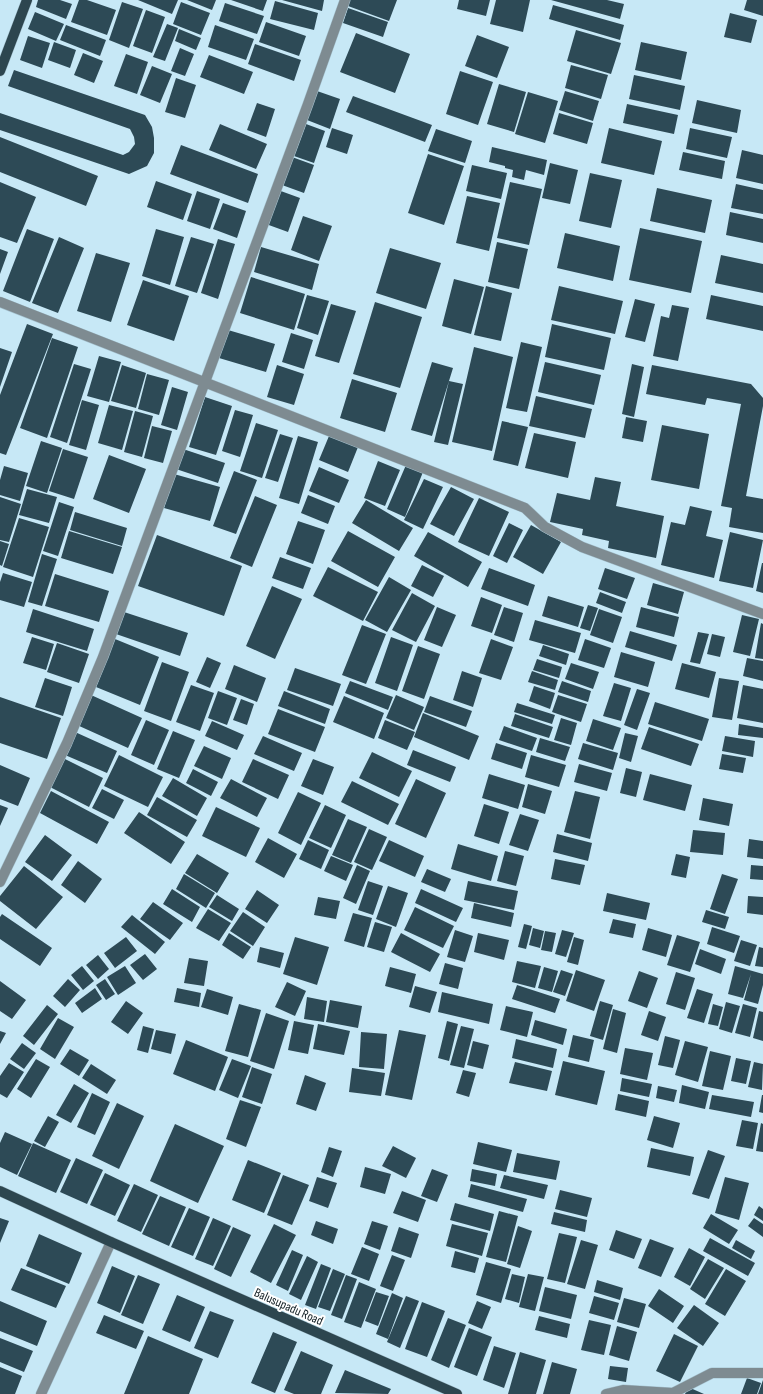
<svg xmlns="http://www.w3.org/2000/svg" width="763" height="1394" font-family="'Sofia Sans Condensed',sans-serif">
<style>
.building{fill:#2d4a56}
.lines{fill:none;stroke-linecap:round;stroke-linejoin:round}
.minor-casing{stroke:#a6c3d0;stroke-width:11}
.major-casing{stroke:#a6c3d0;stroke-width:11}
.minor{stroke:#7e8b91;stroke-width:10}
.major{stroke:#2d464f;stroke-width:10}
.labels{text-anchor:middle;stroke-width:4;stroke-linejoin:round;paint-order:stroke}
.street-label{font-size:13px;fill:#0f1c21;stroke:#fff}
</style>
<rect width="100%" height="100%" fill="#c7e8f6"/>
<!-- building -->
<path class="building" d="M38,0H60L72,4L66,19L36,7Z
M79,0H87L116,10L107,35L71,22Z
M138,0H178L172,14Z
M187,0H216L212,10Z
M231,0H267L263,11Z
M282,0H324L322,11Z
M350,0H397L389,21L348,6Z
M459,0H490L486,16L457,9Z
M496,0H530L523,32L490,24Z
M551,0H607L624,4L620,19Z
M747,0H763V16L744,10Z
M275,1L318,13L314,30L270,19Z
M122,2L143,9L129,48L109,40Z
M181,2L210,13L201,35L173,24Z
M225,3L264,16L257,34L219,21Z
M553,5L624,25L620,40L549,19Z
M348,8L388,22L383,37L343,23Z
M146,10L165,17L152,53L133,46Z
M35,12L64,24L56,41L28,29Z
M730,13L757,20L751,43L724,37Z
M266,22L306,36L299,56L259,42Z
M167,24L178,28L165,61L153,57Z
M66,25L106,40L100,56L60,40Z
M215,25L254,39L246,60L208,47Z
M179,29L201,38L196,50L175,41Z
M576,30L621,43L611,74L567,61Z
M356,33L410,54L395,93L340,72Z
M477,35L509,47L497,78L465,66Z
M28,36L50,43L42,68L20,60Z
M54,42L76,50L70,68L48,60Z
M641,42L687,52L681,80L635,70Z
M255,44L301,60L294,81L248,64Z
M180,48L194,54L185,76L171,71Z
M83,53L103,61L94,83L74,75Z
M126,54L148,62L137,94L114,86Z
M209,55L253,72L244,94L200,77Z
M571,65L608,75L601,99L565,88Z
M152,66L172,74L160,103L140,95Z
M14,70L145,115L152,127L154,138V153L147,166L129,174L0,130V113L123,155L129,152L135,144L134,137L130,129L8,86Z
M460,71L493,82L478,125L446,114Z
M634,75L685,86L680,110L629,99Z
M176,78L196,85L185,118L165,112Z
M499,84L526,92L514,132L487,124Z
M317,91L340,99L330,129L307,120Z
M565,91L599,101L593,121L559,110Z
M528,92L558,101L545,143L515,134Z
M353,96L432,125L425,142L346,112Z
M697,100L741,110L737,133L692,123Z
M257,103L275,109L266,137L247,130Z
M627,104L678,115L674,134L623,123Z
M559,113L593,123L587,144L553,134Z
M220,124L267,144L256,169L209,150Z
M306,124L325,131L314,163L294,156Z
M332,128L353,135L347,154L326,147Z
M609,128L662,141L654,175L601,163Z
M690,128L732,137L727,158L686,149Z
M436,129L472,141L465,163L428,151Z
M0,137L98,176L86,206L0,172Z
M181,145L258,174L248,203L170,174Z
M492,147L547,160L544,175L526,170L524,180L512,177L513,170L505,168V166L489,162Z
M742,150L763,155V184L736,178Z
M683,152L725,161L722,179L679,170Z
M428,154L464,166L444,225L408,213Z
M292,157L314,165L304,193L282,185Z
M550,163L578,170L570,204L542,198Z
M472,165L507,173L501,199L466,191Z
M590,173L622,180L611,228L579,221Z
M156,181L192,194L183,220L147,207Z
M0,182L36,197L17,243L0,237Z
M510,182L542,189L529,245L497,238Z
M736,184L763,190V214L731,208Z
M657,188L712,200L705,233L650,221Z
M278,190L300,198L288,232L266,224Z
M197,191L220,199L210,229L187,221Z
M467,196L500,203L489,251L456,243Z
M223,203L246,211L237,238L213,229Z
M730,212L763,219V243L726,235Z
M303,216L332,226L319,261L291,250Z
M640,228L702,241L691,293L629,280Z
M27,229L54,239L30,302L3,291Z
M156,229L184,237L170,285L142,276Z
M565,233L620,246L613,281L557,268Z
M59,237L84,248L58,313L32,303Z
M191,237L214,244L197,293L175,286Z
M218,239L235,244L218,299L201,293Z
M497,242L528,249L519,289L488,282Z
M261,247L319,264L312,290L254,272Z
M390,248L441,263L426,309L376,293Z
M0,249L8,252L0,274Z
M96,253L130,263L111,322L77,311Z
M721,255L763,264V293L715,283Z
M251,277L305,294L294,330L240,313Z
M454,279L484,287L471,334L442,326Z
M143,280L189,296L174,341L127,325Z
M486,286L512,293L501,341L474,335Z
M559,286L623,301L615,334L551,320Z
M307,295L329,301L318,335L297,328Z
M711,295L763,306V331L706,319Z
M635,299L655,304L645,342L625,337Z
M375,302L422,317L400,388L353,374Z
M331,304L356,311L339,363L315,356Z
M672,305L689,308L678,361L653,356L661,316L669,318Z
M27,324L53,334L6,455L0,453V395Z
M552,324L611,338L604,370L545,357Z
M228,330L275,344L266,372L219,358Z
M291,333L313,340L304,369L282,362Z
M52,338L78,347L47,438L20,428Z
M521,342L542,347L527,412L506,408Z
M474,347L513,357L492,451L452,442Z
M0,348L12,352L0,387Z
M99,356L121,362L109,402L87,396Z
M432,362L453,368L432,436L411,430Z
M545,362L601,375L594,405L538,392Z
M74,364L91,369L67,443L50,437Z
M632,364L644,367L634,417L622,414Z
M122,365L146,373L136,408L111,401Z
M277,365L304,374L294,405L267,397Z
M652,365L751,384L763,398V406L746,496L763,499V533L729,527L732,508L721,506L741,404L707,398L705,405L646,394Z
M147,374L169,380L159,415L138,409Z
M352,379L397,393L385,432L340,418Z
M449,381L463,384L448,445L434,442Z
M172,387L188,392L177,430L161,425Z
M536,396L592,409L585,438L529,426Z
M205,397L232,406L216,455L189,447Z
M82,400L99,405L86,450L69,445Z
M109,405L133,411L122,450L98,443Z
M235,410L253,415L240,457L222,451Z
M135,411L153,416L142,457L124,452Z
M626,417L647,421L643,442L622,438Z
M502,421L528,427L518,466L493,460Z
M256,423L278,430L262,478L240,471Z
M662,425L709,434L699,489L651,480Z
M152,426L172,431L163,463L144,458Z
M534,433L576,442L568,478L525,468Z
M280,434L293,438L278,482L265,478Z
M298,436L318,442L299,504L279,498Z
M329,436L358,447L348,472L319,460Z
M41,441L62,448L47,493L26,486Z
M63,449L88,457L74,499L49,491Z
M183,449L225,463L218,483L176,469Z
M109,455L146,469L129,513L93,499Z
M378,461L400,470L385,506L364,498Z
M406,465L423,472L405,517L387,509Z
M4,466L28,473L20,501L0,495V480Z
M319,467L349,480L339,503L309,491Z
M234,471L257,480L236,534L213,526Z
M174,474L220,487L210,521L164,508Z
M595,477L621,482L616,506L664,516L656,558L608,548L609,541L582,535L583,529L550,522L557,493L590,500Z
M424,479L443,487L423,529L404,520Z
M451,487L474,499L454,536L430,524Z
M27,489L57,497L49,523L19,515Z
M308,495L335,506L328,524L301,513Z
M255,496L277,505L252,567L230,558Z
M0,497L21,504L9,542L0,540Z
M479,498L509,512L489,556L458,542Z
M366,500L413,528L399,551L352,523Z
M59,502L74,507L58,556L43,551Z
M690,506L712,511L706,536L723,540L714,578L661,565L671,522L685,525Z
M75,512L127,528L122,546L70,530Z
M19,518L49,527L33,577L3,567Z
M298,521L325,530L313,564L286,554Z
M509,523L523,530L507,563L493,556Z
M531,525L561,542L543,574L513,557Z
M69,531L122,547L113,574L61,558Z
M348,531L395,557L378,587L331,561Z
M428,532L482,562L468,587L414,556Z
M730,532L763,540L753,588L719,581Z
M157,535L242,566L224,616L138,586Z
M0,541L9,544L2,566L0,565Z
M42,554L57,559L42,606L28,602Z
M280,557L311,568L303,589L272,578Z
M762,563H763V593L756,591Z
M422,565L444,576L433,597L411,586Z
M328,567L378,592L363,621L313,596Z
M489,568L535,585L528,606L481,589Z
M605,568L635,578L627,599L598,589Z
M3,573L32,582L24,607L0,600V582Z
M55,574L109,591L99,622L45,606Z
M389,577L411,590L387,632L365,620Z
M653,583L684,592L678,614L647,605Z
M272,586L302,599L275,659L246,646Z
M600,592L626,602L622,613L596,603Z
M412,593L435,606L416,642L392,630Z
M548,596L584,607L578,627L542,616Z
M481,597L502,605L492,633L471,626Z
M588,605L598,608L590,631L580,628Z
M437,607L456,615L442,647L424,640Z
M504,607L523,613L514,642L494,635Z
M641,607L679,617L674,637L636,627Z
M33,609L94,629L87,651L26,632Z
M599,609L622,617L613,643L590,635Z
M124,612L188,633L180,656L116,634Z
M742,615L759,619L750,656L733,652Z
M535,620L581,633L575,653L529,640Z
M761,623L763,624V659L755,658Z
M362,625L386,634L366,684L342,675Z
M630,631L677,645L672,661L625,647Z
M698,632L709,634L700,664L690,662Z
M712,634L725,637L720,657L707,654Z
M32,637L54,644L46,670L23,663Z
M391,637L413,645L397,691L375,683Z
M115,639L159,657L140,705L96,687Z
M491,639L513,647L501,680L479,673Z
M585,639L611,648L604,668L578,660Z
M57,643L89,654L79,683L47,672Z
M543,645L569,654L566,665L539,656Z
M418,646L440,654L424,699L402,691Z
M621,652L655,662L648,687L614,677Z
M207,657L221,663L210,688L196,682Z
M747,658L763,661V681L743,676Z
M537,659L562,667L559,678L533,670Z
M162,662L189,672L171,721L144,711Z
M571,663L599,672L593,689L565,679Z
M682,663L716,672L709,698L675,689Z
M234,665L266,678L257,702L225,689Z
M295,668L341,684L333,706L287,690Z
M462,671L482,678L473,707L453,700Z
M532,671L558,680L555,690L528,682Z
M45,678L72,687L63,716L35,707Z
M719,678L739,681L732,720L712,717Z
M350,681L393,697L388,710L345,693Z
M562,681L591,691L588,702L558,692Z
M614,683L631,688L621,721L603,716Z
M191,685L214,693L200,731L176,722Z
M743,685L763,689V723L737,718Z
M534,686L555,693L550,709L529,701Z
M637,689L650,693L637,730L624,725Z
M218,691L237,698L227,725L208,718Z
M284,691L330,709L325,724L278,706Z
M91,695L142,718L128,748L77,725Z
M396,695L424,707L414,730L386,718Z
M558,695L587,704L581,722L552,712Z
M344,696L384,713L374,739L333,722Z
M430,696L472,711L466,727L424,712Z
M0,697L61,718L47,759L0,743Z
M241,699L254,704L247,725L233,720Z
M655,702L709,719L702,741L648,724Z
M517,703L555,715L552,724L514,712Z
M278,709L325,727L315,752L268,734Z
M423,713L479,736L469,760L414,737Z
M515,714L553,727L549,738L511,726Z
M561,718L577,723L571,745L554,740Z
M593,719L621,728L613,750L586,741Z
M146,720L169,730L154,765L131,755Z
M385,720L415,732L407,750L378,738Z
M212,721L244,735L237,750L205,736Z
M739,724L763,728V738L738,735Z
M504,726L537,738L532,751L499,740Z
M649,727L699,744L691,766L641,749Z
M173,731L195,740L179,778L157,769Z
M75,732L117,751L107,773L65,755Z
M625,733L638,736L631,762L619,758Z
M263,736L302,753L294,771L254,754Z
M725,736L755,741L753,757L722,751Z
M540,738L570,747L565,761L536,752Z
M496,743L527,753L522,769L491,759Z
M583,743L618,753L613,770L578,759Z
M204,746L231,758L222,779L194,766Z
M413,750L456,767L450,782L407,765Z
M372,752L412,771L399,797L359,778Z
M722,754L746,758L743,773L719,769Z
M119,755L163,777L148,807L104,786Z
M531,755L566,765L559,787L525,777Z
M63,758L103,778L89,807L48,786Z
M253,759L289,775L278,799L242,782Z
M313,759L334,767L323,795L301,786Z
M579,764L612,773L607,791L574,782Z
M0,765L30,778L18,806L0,799Z
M626,768L642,772L636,797L620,793Z
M193,769L218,782L211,796L186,783Z
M489,774L525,785L518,809L482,798Z
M650,774L692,785L685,811L643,800Z
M173,778L207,798L197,816L162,796Z
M231,779L267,798L257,817L220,798Z
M416,779L446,793L426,838L395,824Z
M352,781L399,804L388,825L341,802Z
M528,784L552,791L545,814L522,807Z
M102,789L124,800L114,819L92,808Z
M51,791L109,822L97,844L40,813Z
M575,791L600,797L590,839L564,832Z
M298,792L321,803L301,845L278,833Z
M157,797L197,820L187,837L147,815Z
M703,798L733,804L729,826L699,820Z
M484,804L509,812L499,844L474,836Z
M0,805L8,808L0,826Z
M325,805L346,815L331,848L309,838Z
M216,807L260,828L246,857L202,836Z
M139,812L185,842L171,864L124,833Z
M520,814L539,820L528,851L509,845Z
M348,819L367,827L351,863L332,855Z
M369,829L387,837L372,870L354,862Z
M693,830L725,833L723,855L690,852Z
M557,834L592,843L588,861L553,852Z
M45,835L72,855L52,881L25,862Z
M268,838L297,854L284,878L255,862Z
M749,839L763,841V859L747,857Z
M308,840L329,850L321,869L299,859Z
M389,840L424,856L415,877L379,861Z
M458,844L498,856L491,881L451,869Z
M505,851L524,856L516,886L497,881Z
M197,854L229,873L217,893L185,873Z
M676,854L690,857L686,878L671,875Z
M331,856L353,865L346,881L324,871Z
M555,859L585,865L580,885L551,879Z
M78,861L102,879L85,903L61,885Z
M357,865L370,871L356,904L343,898Z
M751,865L763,866V880L750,879Z
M24,866L63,897L36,929L0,901V896Z
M427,869L451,879L445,892L421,882Z
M184,874L215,893L206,908L176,889Z
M722,874L738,879L725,914L710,909Z
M368,881L383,886L373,915L358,910Z
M468,881L518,891L514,910L464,900Z
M388,886L408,893L396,927L376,919Z
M172,889L200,907L192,922L163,904Z
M421,889L463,908L456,922L415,903Z
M257,890L279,905L267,923L245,909Z
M607,893L650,903L646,920L603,911Z
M217,895L239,909L232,921L209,907Z
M748,896L763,897V915L747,913Z
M318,897L340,901L336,919L314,915Z
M153,902L183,923L170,940L140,919Z
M474,903L514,913L511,927L471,918Z
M415,907L454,926L443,948L404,930Z
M208,909L231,923L219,941L196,928Z
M706,910L729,917L725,929L702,922Z
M243,912L265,927L253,946L230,931Z
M353,913L372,918L364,947L344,941Z
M2,914L52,948L40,966L0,939V917Z
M132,915L165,942L155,954L121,927Z
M613,919L636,924L633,938L609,933Z
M375,922L392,927L384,952L367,947Z
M524,924L532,926L526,949L518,947Z
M712,927L740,936L734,953L707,944Z
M533,928L544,931L540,948L529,945Z
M648,928L672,935L666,957L642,950Z
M455,930L473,936L465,962L447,957Z
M562,930L574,933L566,957L555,954Z
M545,931L556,933L552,952L541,950Z
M229,933L251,947L243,959L222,945Z
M401,933L440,954L430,972L391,952Z
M478,933L509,940L504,960L474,952Z
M677,935L700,942L690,972L667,965Z
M126,937L137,951L115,968L104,953Z
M295,937L329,947L317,985L283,974Z
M574,937L584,940L578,965L567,962Z
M741,940L757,945L750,966L734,961Z
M260,947L284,953L280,968L257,962Z
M759,947L763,948V967L755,966Z
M700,949L726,959L721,974L695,964Z
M145,954L157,969L143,980L130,965Z
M98,955L109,969L98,979L86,965Z
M189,958L208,961L204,986L184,983Z
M517,961L541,966L535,988L512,982Z
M445,963L463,968L458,989L439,984Z
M82,966L94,981L83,990L71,975Z
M125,966L136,983L118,995L107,977Z
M735,966L763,974V985L758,1004L744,1000L751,974L743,998L728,994Z
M390,967L416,974L411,993L385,986Z
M544,967L558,971L552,992L538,988Z
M561,970L573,974L565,996L553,992Z
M576,970L605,980L594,1011L566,1001Z
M639,971L658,978L647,1008L628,1001Z
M676,972L695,978L685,1010L666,1004Z
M68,979L80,990L65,1007L53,996Z
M105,979L115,994L106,1000L96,985Z
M0,981L26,1000L12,1019L0,1011Z
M287,982L306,991L295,1016L275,1007Z
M517,985L560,999L555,1013L512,999Z
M415,986L437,992L430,1013L409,1007Z
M95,988L102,999L82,1013L75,1003Z
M177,988L201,993L199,1007L174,1002Z
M207,989L233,997L228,1015L201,1007Z
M697,989L713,994L704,1023L687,1018Z
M442,992L493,1004L489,1024L438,1012Z
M307,997L327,1001L324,1022L304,1019Z
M330,1000L362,1006L358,1028L326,1022Z
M126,1001L143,1013L128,1034L111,1022Z
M600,1001L613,1005L603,1040L590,1036Z
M726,1002L740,1006L732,1033L719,1029Z
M239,1004L261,1010L248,1057L225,1051Z
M713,1004L723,1007L718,1026L708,1024Z
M743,1004L757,1008L750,1037L735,1033Z
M47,1005L58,1014L34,1045L23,1036Z
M506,1006L533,1012L527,1037L500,1030Z
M613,1009L626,1013L617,1053L603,1049Z
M649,1011L666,1017L658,1041L641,1035Z
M759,1011L763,1012V1041L753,1038Z
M266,1013L289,1021L274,1069L250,1061Z
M58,1018L74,1027L55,1059L40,1049Z
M535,1020L567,1029L563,1045L531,1035Z
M294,1021L314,1025L308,1054L288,1050Z
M447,1021L458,1024L449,1061L438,1058Z
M318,1024L350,1031L344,1055L313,1049Z
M143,1026L154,1029L148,1053L137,1050Z
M461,1026L474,1029L464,1068L450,1065Z
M156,1030L176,1034L171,1054L151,1049Z
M399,1030L426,1035L412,1100L385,1095Z
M0,1031L6,1033L0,1044Z
M361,1032L387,1034L384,1069L359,1067Z
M573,1035L594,1040L589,1062L568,1057Z
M665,1036L680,1040L673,1068L658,1065Z
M516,1039L557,1049L553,1068L512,1058Z
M186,1040L228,1057L215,1091L173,1074Z
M473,1041L489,1045L483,1069L467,1065Z
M685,1041L708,1047L698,1082L675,1075Z
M22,1043L36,1053L24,1069L10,1059Z
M625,1048L653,1053L647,1080L620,1074Z
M70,1049L89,1060L79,1076L60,1064Z
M710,1051L731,1056L723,1090L702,1086Z
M736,1058L751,1061L746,1084L731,1081Z
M36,1059L50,1067L31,1098L17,1089Z
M232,1059L251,1066L238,1098L219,1090Z
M563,1061L605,1071L597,1105L555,1095Z
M515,1062L552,1071L547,1091L509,1083Z
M754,1062L763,1064L762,1090L748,1087Z
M9,1063L24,1072L7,1098L0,1094V1076Z
M91,1064L116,1080L107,1094L82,1078Z
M252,1067L272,1074L262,1104L242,1097Z
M352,1068L385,1073L381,1096L349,1092Z
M463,1070L476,1073L469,1097L456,1093Z
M305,1075L326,1083L316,1111L296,1104Z
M622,1078L652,1084L649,1097L620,1091Z
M74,1084L89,1093L71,1123L56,1115Z
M682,1085L709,1092L705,1109L679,1103Z
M658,1086L677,1090L674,1102L656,1098Z
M92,1093L110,1102L95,1135L77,1127Z
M618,1094L649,1101L646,1117L615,1110Z
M712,1095L754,1102L751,1117L709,1109Z
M762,1095H763V1113L759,1112Z
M240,1100L261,1107L246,1147L226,1139Z
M117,1103L144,1116L119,1169L92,1156Z
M48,1116L59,1122L45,1147L34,1141Z
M654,1116L680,1123L673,1148L647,1140Z
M742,1120L758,1123L753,1149L736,1146Z
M761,1123L763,1124V1152L756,1151Z
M175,1124L224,1146L198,1203L150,1181Z
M5,1132L32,1144L17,1175L0,1167V1143Z
M478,1142L512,1150L506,1172L473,1164Z
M33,1143L71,1160L56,1193L18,1176Z
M393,1146L416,1158L406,1178L382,1166Z
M329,1147L342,1151L333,1177L321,1172Z
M651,1148L694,1157L690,1176L647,1167Z
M708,1150L725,1156L709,1199L692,1194Z
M517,1153L560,1161L556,1180L513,1172Z
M76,1158L103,1170L87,1204L60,1192Z
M248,1160L281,1173L264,1213L232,1200Z
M365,1167L391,1174L385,1194L360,1187Z
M432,1169L448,1175L437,1202L421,1196Z
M472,1169L497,1174L495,1186L470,1181Z
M105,1173L130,1185L115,1216L90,1205Z
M283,1175L309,1185L292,1225L267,1215Z
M504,1175L548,1185L544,1199L500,1188Z
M317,1177L337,1183L328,1208L309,1201Z
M725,1177L749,1183L739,1220L715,1213Z
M134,1184L158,1195L141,1232L117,1221Z
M471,1184L527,1199L523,1212L468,1197Z
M560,1190L592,1198L587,1217L555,1209Z
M402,1191L426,1200L418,1222L393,1213Z
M160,1196L186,1207L169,1246L142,1234Z
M455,1203L494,1214L490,1231L450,1220Z
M759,1206L763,1209V1221L754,1215Z
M189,1208L210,1217L193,1256L171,1247Z
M499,1211L518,1216L506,1262L486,1257Z
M554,1212L587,1220L585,1232L551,1224Z
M711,1214L738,1230L729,1244L703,1228Z
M0,1218L9,1221L0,1243Z
M213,1218L231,1226L213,1266L195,1259Z
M754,1218L763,1224V1237L748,1226Z
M316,1221L338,1229L333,1244L311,1235Z
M372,1221L388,1226L380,1250L364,1244Z
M274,1224L296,1235L271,1283L250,1272Z
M452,1224L488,1233L482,1256L446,1246Z
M518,1226L532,1231L520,1268L507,1264Z
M233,1227L251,1235L231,1277L214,1269Z
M399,1227L419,1234L411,1258L391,1251Z
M616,1230L642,1239L634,1259L609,1250Z
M559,1233L577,1237L565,1283L547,1279Z
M39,1234L82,1253L69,1284L26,1266Z
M710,1238L755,1263L748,1276L703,1251Z
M650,1239L674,1248L661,1277L638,1268Z
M581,1240L598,1245L585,1289L567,1284Z
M736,1240L755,1251L751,1259L732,1248Z
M362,1247L379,1254L369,1281L351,1274Z
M689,1248L705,1257L690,1286L674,1277Z
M292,1250L303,1255L288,1291L276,1285Z
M455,1251L479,1258L475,1273L451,1267Z
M392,1255L405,1260L393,1291L380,1286Z
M307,1256L318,1262L301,1300L289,1294Z
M708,1259L724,1268L705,1299L690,1289Z
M486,1262L511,1269L501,1303L476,1295Z
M321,1264L331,1268L316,1309L305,1305Z
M112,1266L135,1276L120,1313L97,1303Z
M21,1268L66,1286L56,1308L11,1290Z
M333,1269L345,1274L330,1311L318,1307Z
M726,1269L746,1281L725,1316L705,1304Z
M512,1274L525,1277L519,1303L505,1299Z
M528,1274L544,1277L535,1311L519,1307Z
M138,1275L160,1284L143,1324L121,1315Z
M346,1275L357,1279L342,1319L331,1315Z
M597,1280L623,1288L620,1300L594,1292Z
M359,1282L376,1289L361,1328L344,1322Z
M545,1287L577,1295L571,1319L539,1311Z
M659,1289L684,1306L673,1323L648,1306Z
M376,1292L389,1296L378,1326L365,1321Z
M392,1293L403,1298L388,1339L376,1334Z
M177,1295L205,1307L190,1342L162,1330Z
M406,1296L419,1301L400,1348L387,1342Z
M594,1296L619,1303L614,1320L589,1313Z
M624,1298L646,1304L639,1328L617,1322Z
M0,1301L47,1321L37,1346L0,1331Z
M477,1301L491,1307L482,1329L468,1323Z
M422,1302L445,1311L427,1357L405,1349Z
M694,1305L719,1323L703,1346L677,1328Z
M210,1311L234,1320L218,1358L194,1348Z
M104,1315L144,1331L136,1349L96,1333Z
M539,1316L570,1324L567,1338L535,1330Z
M448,1318L466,1325L449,1368L431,1360Z
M589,1320L611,1325L604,1355L581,1350Z
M617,1326L637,1332L629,1361L609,1355Z
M469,1328L492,1337L477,1376L454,1367Z
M273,1332L297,1342L275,1393L251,1383Z
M674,1334L698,1346L680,1382L656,1371Z
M148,1336L203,1359L189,1394H124Z
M0,1338L33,1351L24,1372L0,1362Z
M494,1346L516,1353L504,1388L483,1380Z
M301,1351L333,1365L321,1394H294L284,1390Z
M520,1352L546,1360L536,1394H508Z
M552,1362L577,1369L570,1394H543Z
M610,1366L628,1368L626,1382L608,1379Z
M0,1367L22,1376L15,1394H0Z
M345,1370L391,1389L388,1394L335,1393Z
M747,1378L761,1383L757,1394H741Z
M763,1380V1394H758Z
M688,1387L704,1394H685Z"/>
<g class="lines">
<!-- minor casing -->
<g class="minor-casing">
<path id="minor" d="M0,302L525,508L545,527L582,547L763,614
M0,882L67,743L103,657L308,104L345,0
M41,1394L111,1242
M606,1394L623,1390L673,1393L712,1373H763"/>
</g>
<!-- major casing -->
<g class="major-casing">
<path id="major" d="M0,71L27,0
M0,1191L111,1242L457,1394"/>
</g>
<!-- minor -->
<use href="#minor" class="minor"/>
<!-- major -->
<use href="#major" class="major"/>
</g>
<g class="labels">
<!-- street labels -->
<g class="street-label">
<text transform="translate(289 1306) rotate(24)" y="5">Balusupadu Road</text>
</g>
</g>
</svg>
